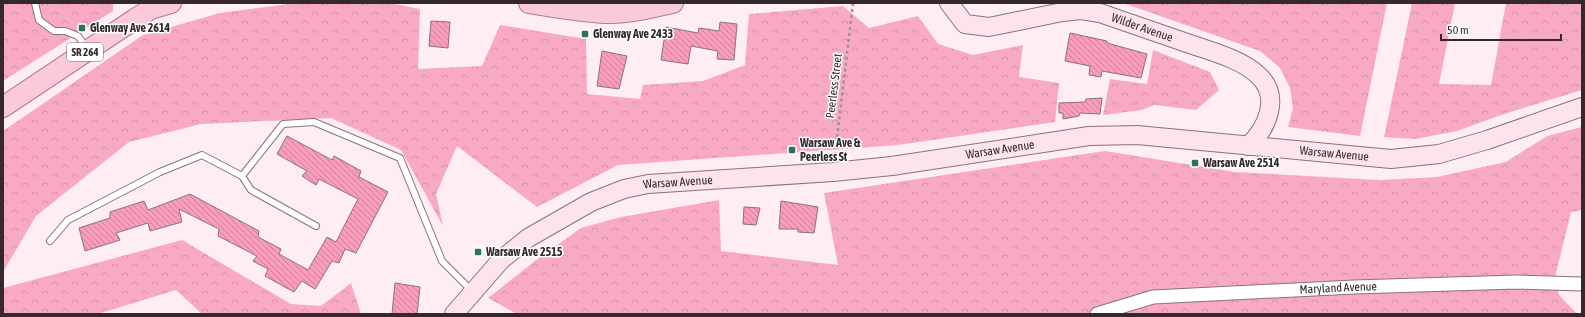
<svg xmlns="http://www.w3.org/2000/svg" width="1585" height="317" font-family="'Asap Condensed',sans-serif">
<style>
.forest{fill:url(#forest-crowns)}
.building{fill:url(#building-back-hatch);stroke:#8b727a}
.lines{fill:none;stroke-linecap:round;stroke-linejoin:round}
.lane-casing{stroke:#8b727a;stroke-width:8}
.street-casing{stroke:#8b727a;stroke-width:15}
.secondary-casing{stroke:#8b727a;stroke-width:20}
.primary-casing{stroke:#b27a8d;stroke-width:22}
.path{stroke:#9f9296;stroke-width:2.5;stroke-dasharray:3 3;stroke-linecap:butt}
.lane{stroke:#fff;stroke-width:6}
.street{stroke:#fff;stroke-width:13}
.secondary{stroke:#fde4ec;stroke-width:18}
.primary{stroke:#facada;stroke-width:20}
.poi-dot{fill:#2a7168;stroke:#fff;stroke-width:1.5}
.labels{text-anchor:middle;stroke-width:3;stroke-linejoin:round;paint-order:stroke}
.shield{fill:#fff;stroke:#70696b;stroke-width:1}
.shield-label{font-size:11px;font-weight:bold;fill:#33292c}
.street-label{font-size:12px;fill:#33292c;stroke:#fff}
.poi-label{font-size:12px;font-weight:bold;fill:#33292c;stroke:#fff;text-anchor:start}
</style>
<defs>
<pattern id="forest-crowns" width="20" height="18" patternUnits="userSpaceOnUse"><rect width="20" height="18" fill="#f8aac4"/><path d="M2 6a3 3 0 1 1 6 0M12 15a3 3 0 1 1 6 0" fill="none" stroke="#d592a9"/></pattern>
<pattern id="building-back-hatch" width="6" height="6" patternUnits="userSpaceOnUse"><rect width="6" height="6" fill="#fb9bbd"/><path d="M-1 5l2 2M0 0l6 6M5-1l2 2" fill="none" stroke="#cc7e9a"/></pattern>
</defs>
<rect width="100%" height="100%" fill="#feedf2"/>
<!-- forest -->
<path class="forest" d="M3,3H113V11L3,81Z
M296,3H390L420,9L418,69L482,66L500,25L586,39L587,94L640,99L643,85L703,81L745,65L749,14L843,6L869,28L918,16L938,44L973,55L1023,45L1019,77L1059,83L1055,122L898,145L618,165L537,207L457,146L436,194L443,226L401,150L331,118L201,124L129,142L36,216L3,272V131L143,35L220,13Z
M1123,3H1387L1360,136L1288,127L1293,108L1290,88L1280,68L1260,51Z
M1412,3H1455L1439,84L1491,85L1506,3H1582V90L1504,114L1457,131L1415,139L1384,137Z
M1153,50L1210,72L1219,90L1196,110L1154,105L1142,110L1103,115L1110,79L1147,84Z
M1582,127V210L1571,212L1555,277L1559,295L1577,314H517L488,298L535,261L581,228L621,217L719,200L721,251L838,265L824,193L1105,151L1235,172L1380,180L1437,177L1506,162L1547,136Z
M182,240L291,304L321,306L351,283L361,314H202L176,290L98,314H3V288Z"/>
<!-- building -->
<path class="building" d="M431,21L450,22L448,48L429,46Z
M720,22L737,24L734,60L717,59L718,51L691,46L688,64L661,60L666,27L698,33L699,28L719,31Z
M1070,33L1107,41V43L1147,54L1141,78L1102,71L1101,77L1089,75L1090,66L1065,61Z
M602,51L627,56L619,89L597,86Z
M1102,98L1100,114L1080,113L1079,116L1063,119V113H1059V103L1085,102L1086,99Z
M287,136L332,160L334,156L361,171L359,177L388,192L356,253L345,249L339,263L332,261L315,289L302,281L294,292L265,276L268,269L253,261L257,256L218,236L219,229L179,209L182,222L150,231L148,223L116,233L120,240L85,251L79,228L110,218V212L144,201L148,210L190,194L259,231L258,237L281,249L279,254L308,270L327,237L336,242L358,199L319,179L316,185L302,176L307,171L277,154Z
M781,201L818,207L814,233L798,232V229H779Z
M744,207L760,208L756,225L743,224Z
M395,283L420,287L417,314H392Z"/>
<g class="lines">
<!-- lane casing -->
<g class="lane-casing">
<path id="lane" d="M35,3L39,20L54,31H65L78,36L87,49
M242,176L283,124L314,122L400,158L442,261L472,291
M50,241L68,220L160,172L202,155L242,176L251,190L316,226"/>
</g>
<!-- street casing -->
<g class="street-casing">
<g id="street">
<path id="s1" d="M1097,314L1153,297L1354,287L1516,282L1582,284"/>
</g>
</g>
<!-- secondary casing -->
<g class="secondary-casing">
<g id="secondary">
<path id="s2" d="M949,3L965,24L989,27L1062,12L1081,10L1100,13C1129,23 1158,33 1187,43C1210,51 1242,59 1259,76C1281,97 1267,129 1248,146"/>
<path id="s3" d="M454,314L501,260L528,238L591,202L624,189L648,184L833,172L892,166L1089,136L1137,135L1391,159L1439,154L1487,140L1582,107"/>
</g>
</g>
<!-- primary casing -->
<g class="primary-casing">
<path id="primary" d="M529,3C556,7 584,13 612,13C632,13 653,7 673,3
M3,107L135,19L151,9L171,3"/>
</g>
<!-- path -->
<path class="path" d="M835,155L853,3"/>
<!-- lane -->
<use href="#lane" class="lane"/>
<!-- street -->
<use href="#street" class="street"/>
<!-- secondary -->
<use href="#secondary" class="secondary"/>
<!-- primary -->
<use href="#primary" class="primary"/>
</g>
<!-- markers -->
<g class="poi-dot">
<rect x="78" y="24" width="8" height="8" rx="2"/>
<rect x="581" y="30" width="8" height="8" rx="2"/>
<rect x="788" y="146" width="8" height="8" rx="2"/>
<rect x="1191" y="159" width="8" height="8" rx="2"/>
<rect x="474" y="248" width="8" height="8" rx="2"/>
</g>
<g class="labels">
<!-- shield labels -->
<rect class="shield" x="67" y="43" width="36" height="18" rx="3"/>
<g class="shield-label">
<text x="85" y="56">SR 264</text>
</g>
<!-- street labels -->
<g class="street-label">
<text dy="4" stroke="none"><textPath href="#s2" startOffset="208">Wilder Avenue</textPath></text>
<text transform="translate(834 86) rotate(-83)" y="4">Peerless Street</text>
<text dy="4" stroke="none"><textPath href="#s3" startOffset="593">Warsaw Avenue</textPath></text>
<text dy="4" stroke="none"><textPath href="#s3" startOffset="929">Warsaw Avenue</textPath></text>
<text dy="4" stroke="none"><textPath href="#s3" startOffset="269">Warsaw Avenue</textPath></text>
<text dy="4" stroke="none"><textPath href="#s1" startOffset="244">Maryland Avenue</textPath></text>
</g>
<!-- poi labels -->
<g class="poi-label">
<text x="90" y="32">Glenway Ave 2614</text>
<text x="593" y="38">Glenway Ave 2433</text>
<text x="800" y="147">Warsaw Ave &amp;<tspan x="800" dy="14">Peerless St</tspan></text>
<text x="1203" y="167">Warsaw Ave 2514</text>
<text x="486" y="256">Warsaw Ave 2515</text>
</g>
</g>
<!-- border -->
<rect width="1585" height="317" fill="none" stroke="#33292c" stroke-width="8"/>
<!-- scale -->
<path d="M1441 34v6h120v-6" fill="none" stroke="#33292c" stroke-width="2"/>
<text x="1447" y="34" font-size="12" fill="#33292c" stroke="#ffffff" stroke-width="3" paint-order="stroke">50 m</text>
</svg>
